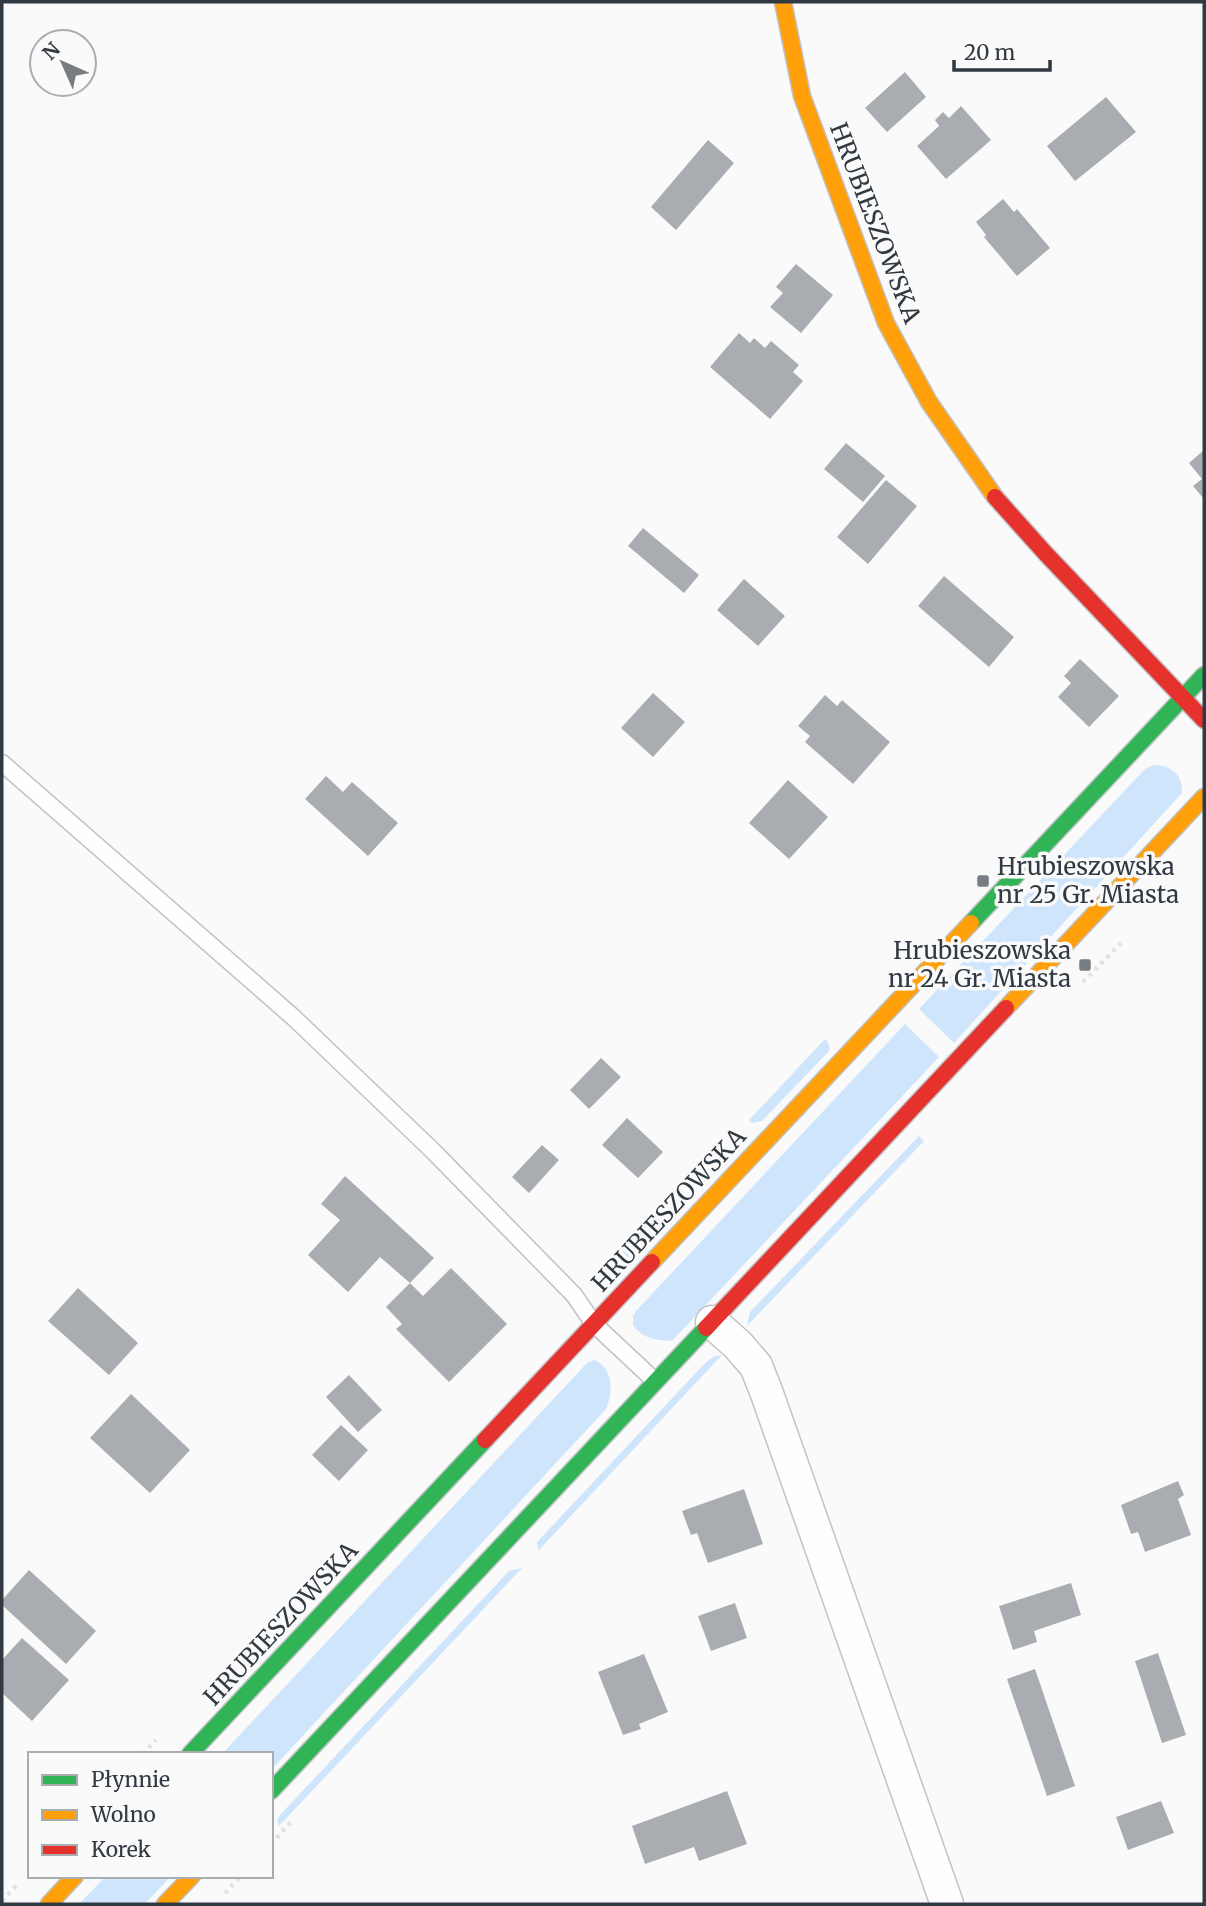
<svg xmlns="http://www.w3.org/2000/svg" width="1206" height="1906" font-family="Merriweather,serif">
<style>
.green{fill:#cee5fc}
.building{fill:#a9adb1}
.lines{fill:none;stroke-linecap:round;stroke-linejoin:round}
.lane-casing{stroke:#bfc3c7;stroke-width:19}
.street-casing{stroke:#bfc3c7;stroke-width:35}
.fast-casing{stroke:#bfc3c7;stroke-width:19}
.slow-casing{stroke:#bfc3c7;stroke-width:19}
.jam-casing{stroke:#bfc3c7;stroke-width:19}
.path{stroke:#e1e1e2;stroke-width:4.5;stroke-dasharray:3.5 5;stroke-linecap:butt}
.lane{stroke:#fefefe;stroke-width:16}
.street{stroke:#fefefe;stroke-width:32}
.fast{stroke:#30b455;stroke-width:16}
.slow{stroke:#ff9f0a;stroke-width:16}
.jam{stroke:#e5322d;stroke-width:16}
.poi-dot{fill:#777d82;stroke:#fafafa;stroke-width:2.5}
.labels{text-anchor:middle;stroke-width:7;stroke-linejoin:round;paint-order:stroke}
.street-label{font-size:24px;fill:#313942;stroke:#fafafa}
.poi-label{font-size:24px;fill:#313942;stroke:#fafafa;text-anchor:start}
</style>
<rect width="100%" height="100%" fill="#fafafa"/>
<!-- green -->
<path class="green" d="M1154,765C1171,765 1183,775 1182,793L954,1043L919,1009L1145,769Z
M905,1024L939,1057L672,1341C656,1340 643,1339 633,1325V1316L636,1311Z
M825,1039L828,1042L830,1050L762,1121L752,1123L749,1120Z
M919,1136L924,1141L747,1326L750,1312Z
M666,1206L671,1218L620,1269L607,1274L602,1273Z
M722,1355L538,1551L537,1542L539,1540L707,1361L715,1356Z
M595,1360C614,1370 613,1392 606,1409L271,1770V1754H222L587,1363Z
M522,1568L279,1826L277,1821L280,1815L509,1571Z
M106,1876H171L145,1904H79Z"/>
<!-- building -->
<path class="building" d="M905,72L926,97L887,132L865,108Z
M1106,97L1136,132L1075,181L1047,146Z
M961,106L991,140L946,179L917,146L939,126L935,120L943,112L949,118Z
M708,140L734,163L676,230L651,207Z
M1003,199L1014,212L1017,209L1050,248L1017,276L984,237L986,235L976,222Z
M796,264L833,295L801,333L770,307L783,293L776,287Z
M739,333L750,343L754,338L765,348L771,341L799,365L793,372L803,381L770,419L710,367Z
M846,443L885,476L863,502L824,469Z
M1204,450V499L1193,486L1202,479L1189,463Z
M886,480L917,506L868,564L837,537Z
M643,528L699,575L684,593L628,546Z
M944,576L1014,637L989,667L918,606Z
M744,579L785,616L758,646L717,610Z
M1080,659L1119,696L1089,727L1058,697L1071,683L1064,676Z
M653,693L685,722L653,757L621,728Z
M825,695L837,706L842,700L890,742L853,784L805,742L810,736L798,726Z
M326,776L343,792L352,782L398,823L368,856L305,799Z
M788,780L828,817L789,859L749,823Z
M601,1058L621,1077L589,1109L570,1090Z
M627,1118L663,1152L638,1178L602,1145Z
M542,1145L559,1160L529,1193L512,1177Z
M345,1176L434,1258L410,1283L380,1257L348,1292L308,1255L340,1220L321,1204Z
M451,1268L507,1324L449,1382L396,1329L402,1324L386,1307L410,1283L423,1296Z
M78,1288L138,1343L109,1375L48,1321Z
M349,1375L382,1410L358,1432L326,1397Z
M131,1394L190,1450L150,1493L90,1438Z
M341,1425L368,1450L339,1481L312,1455Z
M1178,1481L1184,1495L1178,1499L1191,1535L1145,1552L1138,1532L1131,1534L1121,1505Z
M744,1489L763,1544L708,1563L697,1533L691,1535L682,1511Z
M29,1570L96,1631L66,1664L2,1605V1600Z
M1071,1583L1081,1615L1034,1631L1037,1642L1013,1650L999,1606Z
M735,1603L747,1638L711,1651L698,1616Z
M22,1638L69,1680L32,1721L2,1693V1660Z
M1158,1653L1186,1735L1162,1743L1135,1661Z
M644,1654L668,1712L639,1724L641,1729L623,1735L598,1672Z
M1035,1669L1075,1786L1047,1796L1007,1679Z
M727,1791L747,1844L699,1861L694,1847L645,1864L632,1826Z
M1161,1801L1174,1833L1128,1850L1116,1817Z"/>
<g class="lines">
<!-- lane casing -->
<g class="lane-casing">
<path id="lane" d="M2,763L293,1017L432,1150L574,1295L594,1324L655,1381"/>
</g>
<!-- street casing -->
<g class="street-casing">
<path id="street" d="M712,1322L738,1345L756,1366L766,1391L947,1904"/>
</g>
<!-- fast casing -->
<g class="fast-casing">
<path id="fast" d="M971,923L1204,675
M190,1754L485,1440
M271,1791L706,1328"/>
</g>
<!-- slow casing -->
<g class="slow-casing">
<path id="slow" d="M783,2L802,96L886,323L929,402L995,497
M1006,1008L1204,797
M652,1262L971,923
M49,1904L75,1876
M165,1904L192,1876"/>
</g>
<!-- jam casing -->
<g class="jam-casing">
<path id="jam" d="M995,497L1046,554L1204,720
M706,1328L1006,1008
M485,1440L652,1262"/>
</g>
<!-- path -->
<path class="path" d="M1083,982L1121,943
M143,1754L156,1740
M271,1844L292,1821
M225,1893L241,1876
M2,1901L17,1885"/>
<!-- lane -->
<use href="#lane" class="lane"/>
<!-- street -->
<use href="#street" class="street"/>
<!-- fast -->
<use href="#fast" class="fast"/>
<!-- slow -->
<use href="#slow" class="slow"/>
<!-- jam -->
<use href="#jam" class="jam"/>
</g>
<!-- markers -->
<g class="poi-dot">
<rect x="976" y="874" width="14" height="14" rx="3.5"/>
<rect x="1078" y="958" width="14" height="14" rx="3.5"/>
</g>
<g class="labels">
<!-- street labels -->
<g class="street-label">
<text transform="translate(875 223) rotate(69)" y="8">HRUBIESZOWSKA</text>
<text transform="translate(669 1210) rotate(-47)" y="8">HRUBIESZOWSKA</text>
<text transform="translate(281 1624) rotate(-47)" y="8">HRUBIESZOWSKA</text>
</g>
<!-- poi labels -->
<g class="poi-label">
<text x="997" y="875">Hrubieszowska<tspan x="997" dy="28">nr 25 Gr. Miasta</tspan></text>
<text x="1071" y="959" text-anchor="end">Hrubieszowska<tspan x="1071" dy="28">nr 24 Gr. Miasta</tspan></text>
</g>
</g>
<!-- border -->
<rect width="1206" height="1906" fill="none" stroke="#313942" stroke-width="7"/>
<!-- legend -->
<rect x="28" y="1752" width="245" height="126" fill="#fafafa" stroke="#aaadb0" stroke-width="2"/>
<rect x="42" y="1775" width="35" height="10" fill="#30b455" stroke="#aaadb0" stroke-width="2"/>
<text x="91" y="1787" font-size="21" fill="#313942">Płynnie</text>
<rect x="42" y="1810" width="35" height="10" fill="#ff9f0a" stroke="#aaadb0" stroke-width="2"/>
<text x="91" y="1822" font-size="21" fill="#313942">Wolno</text>
<rect x="42" y="1845" width="35" height="10" fill="#e5322d" stroke="#aaadb0" stroke-width="2"/>
<text x="91" y="1857" font-size="21" fill="#313942">Korek</text>
<!-- north arrow -->
<g transform="translate(63 63) rotate(315)"><circle r="33" fill="#fafafa" stroke="#aaadb0" stroke-width="2"/>
<path d="M0-5L12 26L0 18L-12 26Z" fill="#777d82"/>
<text y="-10" font-size="19" font-weight="bold" text-anchor="middle" fill="#313942">N</text>
</g>
<!-- scale -->
<path d="M954 60v10h96v-10" fill="none" stroke="#313942" stroke-width="3.5"/>
<text x="964" y="60" font-size="21" fill="#313942" stroke="#fafafa" stroke-width="5" paint-order="stroke">20 m</text>
</svg>
